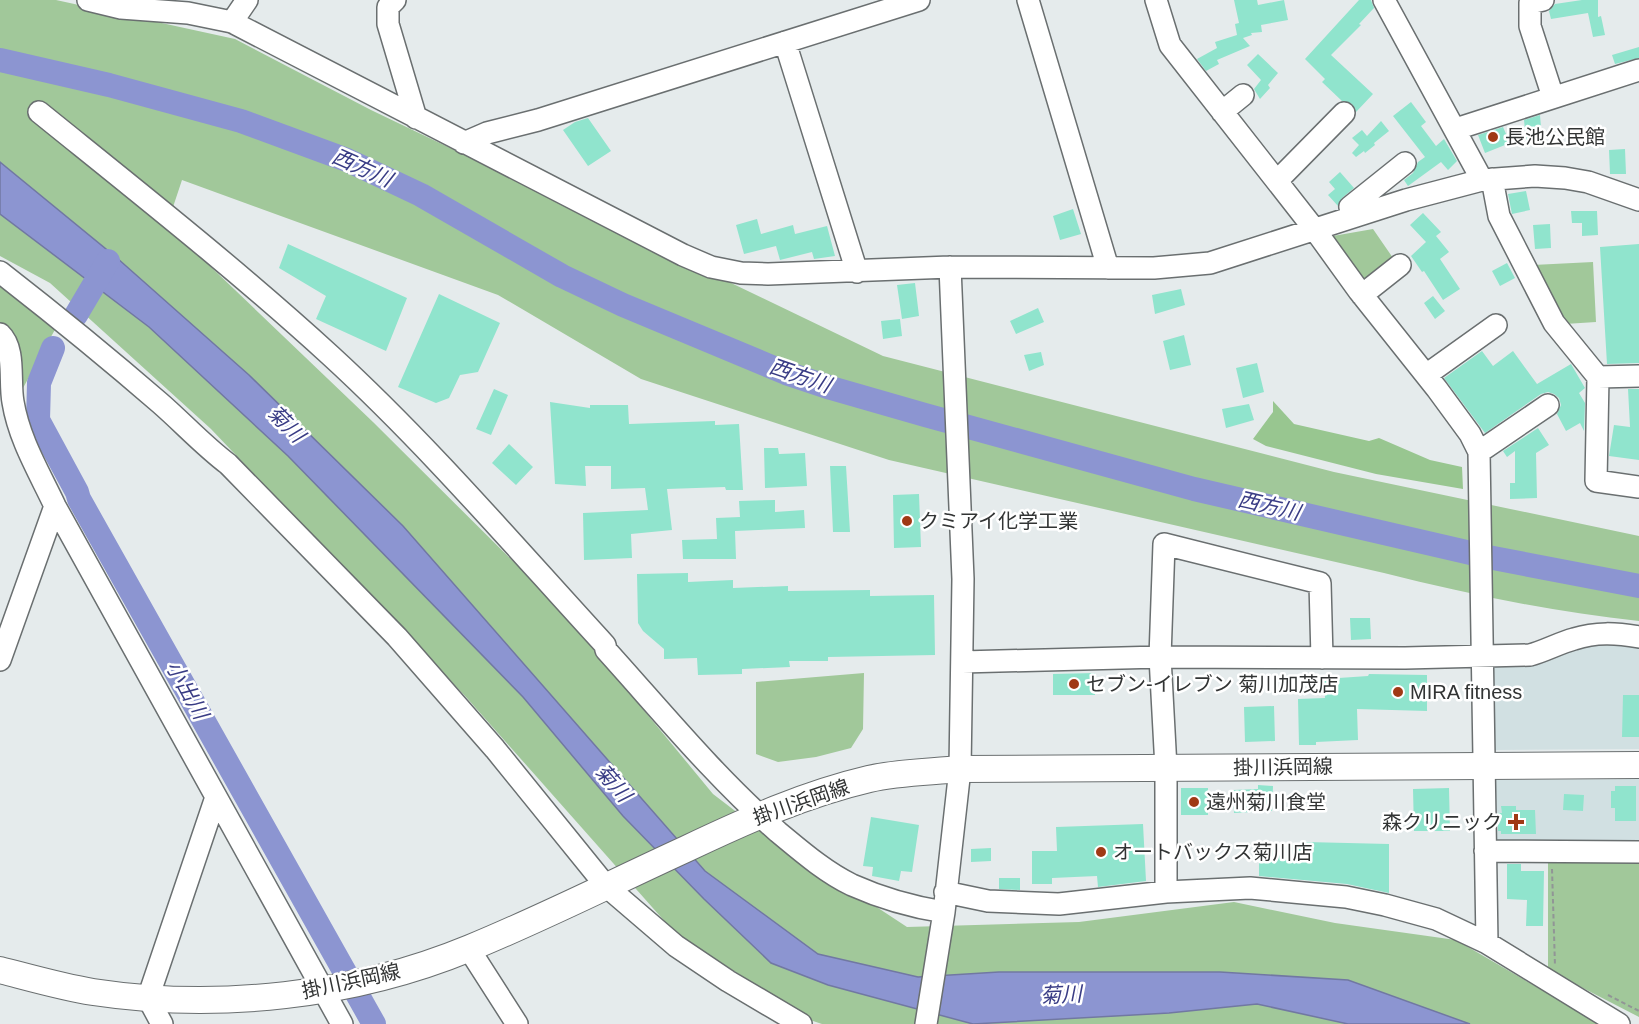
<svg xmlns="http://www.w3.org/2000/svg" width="1639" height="1024" font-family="Arial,'Noto Sans JP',sans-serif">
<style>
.built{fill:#d1e0e2}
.green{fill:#a1c89a}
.forest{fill:#98c690}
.water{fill:#8c95d1;stroke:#7178a2;stroke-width:1.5}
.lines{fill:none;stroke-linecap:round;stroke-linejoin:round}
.river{stroke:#8c95d1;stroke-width:24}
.building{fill:#90e4cd}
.minor-casing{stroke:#6a6f70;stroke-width:24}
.major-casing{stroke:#6a6f70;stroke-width:28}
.path{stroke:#919596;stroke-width:2;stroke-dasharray:4.5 3;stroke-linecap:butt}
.minor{stroke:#fff;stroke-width:21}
.major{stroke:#fff;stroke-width:26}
.poi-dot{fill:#a03915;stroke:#fff;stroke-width:2}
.labels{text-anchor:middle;stroke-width:5;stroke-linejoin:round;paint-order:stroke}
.poi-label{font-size:20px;fill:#323434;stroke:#fff;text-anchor:start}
.street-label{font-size:20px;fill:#323434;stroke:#fff}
.water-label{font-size:21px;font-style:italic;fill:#393c85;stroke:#fff}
</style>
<rect width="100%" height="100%" fill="#e5ebec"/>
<!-- built -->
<path class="built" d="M1639,642V749L1494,750L1488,745L1493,660L1568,646Z
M1639,779V846L1495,848L1494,780Z"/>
<!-- green -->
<path class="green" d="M0,0H56L235,39L371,110L883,356L1334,472L1639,536V621C1552,612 1468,594 1384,573L889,460L641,379L498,295L182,180L167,225L373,422L557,605L713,794L764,833L907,927L1079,922L1234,902L1335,923L1456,940L1600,1024H822L810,1020L675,933L466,697L211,429L50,283L0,256Z
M1373,229L1393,258L1364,279L1333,236Z
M1593,262L1596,322L1565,324L1533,265Z
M0,285L58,324L17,399L0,334Z
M864,673L863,729L851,748L816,757L778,762L756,754V682Z
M1639,857V1017L1548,970V858Z"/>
<!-- forest -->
<path class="forest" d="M1273,401L1294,424L1369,441L1379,438L1430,460L1462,467L1463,489L1376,474L1266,446L1253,439L1273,412Z"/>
<!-- water -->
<path class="water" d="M0,162L117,258L249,375L403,526L705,871L818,954L918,977L999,972H1220L1348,980L1470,1024H1348L1257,1004L1169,1013L973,1024L828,985L771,963L704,899L623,816L523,697L288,456L149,327L0,214Z"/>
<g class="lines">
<!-- river -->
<path class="river" d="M0,60L109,85L241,121L347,160L421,195L562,276L623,305L786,373L831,388L925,415L1194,489L1488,557L1639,586
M76,315L108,261
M53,348L39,383L38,420L77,492L79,499L374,1024"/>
</g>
<!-- building -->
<path class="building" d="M1234,0H1257L1258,5L1284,0L1288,20L1261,25L1262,32L1251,33L1252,35L1243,38L1250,46L1217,60L1219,64L1206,71L1197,59L1217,48L1215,42L1237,35L1235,24L1239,23Z
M1359,0H1371L1374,8L1359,24L1361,25L1331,55L1373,94L1356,112L1352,104L1342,101L1322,82L1325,79L1305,59Z
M1582,0H1598V17L1601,16L1605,35L1593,37L1588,13L1551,19L1549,11L1555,4Z
M1639,47V58L1615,64L1612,55Z
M1258,54L1278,73L1268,85L1270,88L1260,99L1254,89L1261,80L1247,65Z
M1411,102L1426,122L1421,126L1436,146L1444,139L1457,161L1448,170L1441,162L1408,186L1404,180L1413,173L1418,162L1425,157L1393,116Z
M1540,115L1542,139L1526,140L1524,120Z
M588,118L611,151L588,166L563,130L575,122Z
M1381,121L1389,131L1374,143L1375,145L1365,153L1364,151L1356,157L1352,153L1359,145L1352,138L1362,130L1367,136Z
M1503,127L1510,143L1485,153L1478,135Z
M1625,149L1626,174H1610L1609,150Z
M1340,172L1354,188L1342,198L1338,206L1328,195L1335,189L1329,182Z
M1526,191L1530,210L1512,214L1508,194Z
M1073,209L1081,234L1060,240L1053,216Z
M1571,211H1597L1598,235L1582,236V223H1572Z
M1423,213L1441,232L1436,236L1449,252L1440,259L1460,289L1443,300L1424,271L1422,272L1411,256L1426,242L1410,225Z
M757,219L761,234L793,225L795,234L827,226L835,256L814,259L812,252L780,260L776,246L744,254L736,225Z
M1550,224L1551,248L1535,249L1533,225Z
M288,244L407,298L386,351L316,319L326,296L279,268Z
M1639,244V363L1607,364L1600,247Z
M1507,263L1515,278L1500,286L1492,271Z
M915,283L919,316L902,319L897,285Z
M1181,289L1185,305L1155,314L1152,295Z
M439,294L500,323L478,372L460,375L449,398L436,403L398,387Z
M1433,296L1445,311L1435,319L1424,303Z
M1038,308L1044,322L1016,334L1010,321Z
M900,319L902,336L883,339L881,321Z
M1184,335L1191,365L1170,370L1163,341Z
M1482,351L1493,366L1513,351L1537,384L1571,364L1585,388L1579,393L1585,403L1584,431L1580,423L1566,431L1557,414L1561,405L1559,398L1554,394L1548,392L1541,394L1485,433L1444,378Z
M1041,352L1044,365L1029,371L1024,355Z
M1257,363L1264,392L1243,398L1236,368Z
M494,389L508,395L491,435L476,429Z
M1628,389H1639V460L1609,456L1614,425L1630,427Z
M550,402L590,408V405H628L629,424L715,421V425L739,424L743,490H726L725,487L667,489L672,530L631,534L632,558L584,560L583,513L648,510L645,488L611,489V466H585L586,486L555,484Z
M1249,404L1254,420L1226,428L1222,409Z
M1538,428L1549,445L1536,453L1537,498L1510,499V483H1515V451L1507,457L1503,451Z
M509,444L533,467L516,485L492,463Z
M764,448H778L779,454L805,453L807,486L765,488Z
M830,466H846L850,532H833Z
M919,494L921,547L894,548L893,495Z
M775,500V512L804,510L805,528L735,531L736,559H683L682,540L717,539L716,518L740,517L739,501Z
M688,573V582L733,580V588L788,586V591L870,590V596L934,595L935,655L828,657V661H789L790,667L742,669V674L698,675L697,658L664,659V649L643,631L638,623L637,574Z
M1350,618H1370L1371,639L1351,640Z
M1095,673V695H1053V674Z
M1369,674L1427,675V711L1357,709L1358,740L1316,742V745H1299L1298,699L1325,698L1324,679L1368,676Z
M1623,695H1639V737H1622Z
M1274,706L1275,741L1245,742L1244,707Z
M1258,785L1273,786L1272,811L1252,809V812L1234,813L1233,790L1258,789Z
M1615,786H1636V821H1615V808H1611V791H1615Z
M1181,788H1208V815H1181Z
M1449,788L1450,831H1414L1413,789Z
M1564,794L1584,795L1583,811L1563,810Z
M1501,806H1516V810H1535L1536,834H1501V831H1498V813H1502Z
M871,817L919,825L912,872L901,871L899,881L872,876L873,867L863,866Z
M1143,824L1146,881L1098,887L1097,876L1052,878V884H1032V851H1057L1056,827Z
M1306,842L1389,844V893L1347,884L1259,876V851Z
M991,848V861L971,862V849Z
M1507,864H1521V871H1544L1543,926H1526L1527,900L1507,899Z
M999,878H1020V890L999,889Z"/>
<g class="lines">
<!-- minor casing -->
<g class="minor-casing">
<path id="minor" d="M88,0L121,8L188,13L232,22L683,255L711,267L741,273L768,274L950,267L1154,268L1210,263L1406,200L1482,180L1535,176L1565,178L1588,182L1639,200
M395,0L388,7V24L416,118
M1028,0L1108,268
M1156,0L1170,45L1315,230L1359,291L1437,389L1470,434L1479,452L1487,943
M1384,0L1482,180
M1543,0L1530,3V26L1553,97
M232,22L247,0
M785,42L857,272
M39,112C138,192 237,270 331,356C429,446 515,547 605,645L606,650C662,712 715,777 778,832C801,851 825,872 852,885C881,898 912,907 944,912
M1222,112L1243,95
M1456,129L1639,70
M464,143L487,133L538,120L919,0
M1492,179L1499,216L1554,323L1598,377L1596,481L1639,487
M1277,181L1344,113
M1353,217L1350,207L1405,163
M0,272C54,314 108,358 160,403C183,423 204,446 228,464L397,637L495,749L606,886L676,946L728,981L801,1024
M1362,295L1400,265
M0,334C16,349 9,381 13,402C19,439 39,472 55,506L342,1024
M1426,375L1496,325
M1598,377L1639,376
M1479,452L1548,405
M0,660L55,506
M962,662L1160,657L1405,658L1530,655C1545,651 1559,643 1574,639C1596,632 1616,633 1639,637
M1485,851L1639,852
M945,892L988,901L1059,904L1166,892L1250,888L1346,897L1385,905L1436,919L1487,943L1619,1024
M1166,892V768L1160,657L1164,544L1320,583L1322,658
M469,949L517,1024
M162,1024L148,998L216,797
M926,1024L944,912L960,769L963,579L950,267"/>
</g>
<!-- major casing -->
<g class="major-casing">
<path id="major" d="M0,970C31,978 62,987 93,992C218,1011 354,996 470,948C543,918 614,882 686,849C745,821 805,794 869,779C898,772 930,772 960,769L1639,765"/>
</g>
<!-- path -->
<path class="path" d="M1552,869L1555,966
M1608,995L1639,1011"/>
<!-- minor -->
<use href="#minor" class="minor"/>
<!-- major -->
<use href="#major" class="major"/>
</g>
<!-- markers -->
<g class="poi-dot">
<circle cx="1493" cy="137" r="6"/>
<circle cx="907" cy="521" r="6"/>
<circle cx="1074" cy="684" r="6"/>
<circle cx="1398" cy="692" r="6"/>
<circle cx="1194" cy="802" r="6"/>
<path d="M1513 813h6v6h6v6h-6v6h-6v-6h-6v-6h6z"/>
<circle cx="1101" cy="852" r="6"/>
</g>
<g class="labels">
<!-- poi labels -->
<g class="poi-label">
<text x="1505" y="144">長池公民館</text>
<text x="919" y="528">クミアイ化学工業</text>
<text x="1086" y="691">セブン-イレブン 菊川加茂店</text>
<text x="1410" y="699">MIRA fitness</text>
<text x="1206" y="809">遠州菊川食堂</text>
<text x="1502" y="829" text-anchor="end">森クリニック</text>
<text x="1113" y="859">オートバックス菊川店</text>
</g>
<!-- street labels -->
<g class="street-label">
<text transform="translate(1283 767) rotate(-1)" y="7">掛川浜岡線</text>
<text transform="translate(801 802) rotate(-19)" y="7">掛川浜岡線</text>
<text transform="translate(351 981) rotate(-12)" y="7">掛川浜岡線</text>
</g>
<!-- water labels -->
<g class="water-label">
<text transform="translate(362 168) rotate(24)" y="7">西方川</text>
<text transform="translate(800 376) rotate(19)" y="7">西方川</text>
<text transform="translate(286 424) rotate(45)" y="7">菊川</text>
<text transform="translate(1269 506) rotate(13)" y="7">西方川</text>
<text transform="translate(187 690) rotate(61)" y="7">小出川</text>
<text transform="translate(613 783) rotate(49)" y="7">菊川</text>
<text transform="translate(1061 995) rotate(-3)" y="7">菊川</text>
</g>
</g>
</svg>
